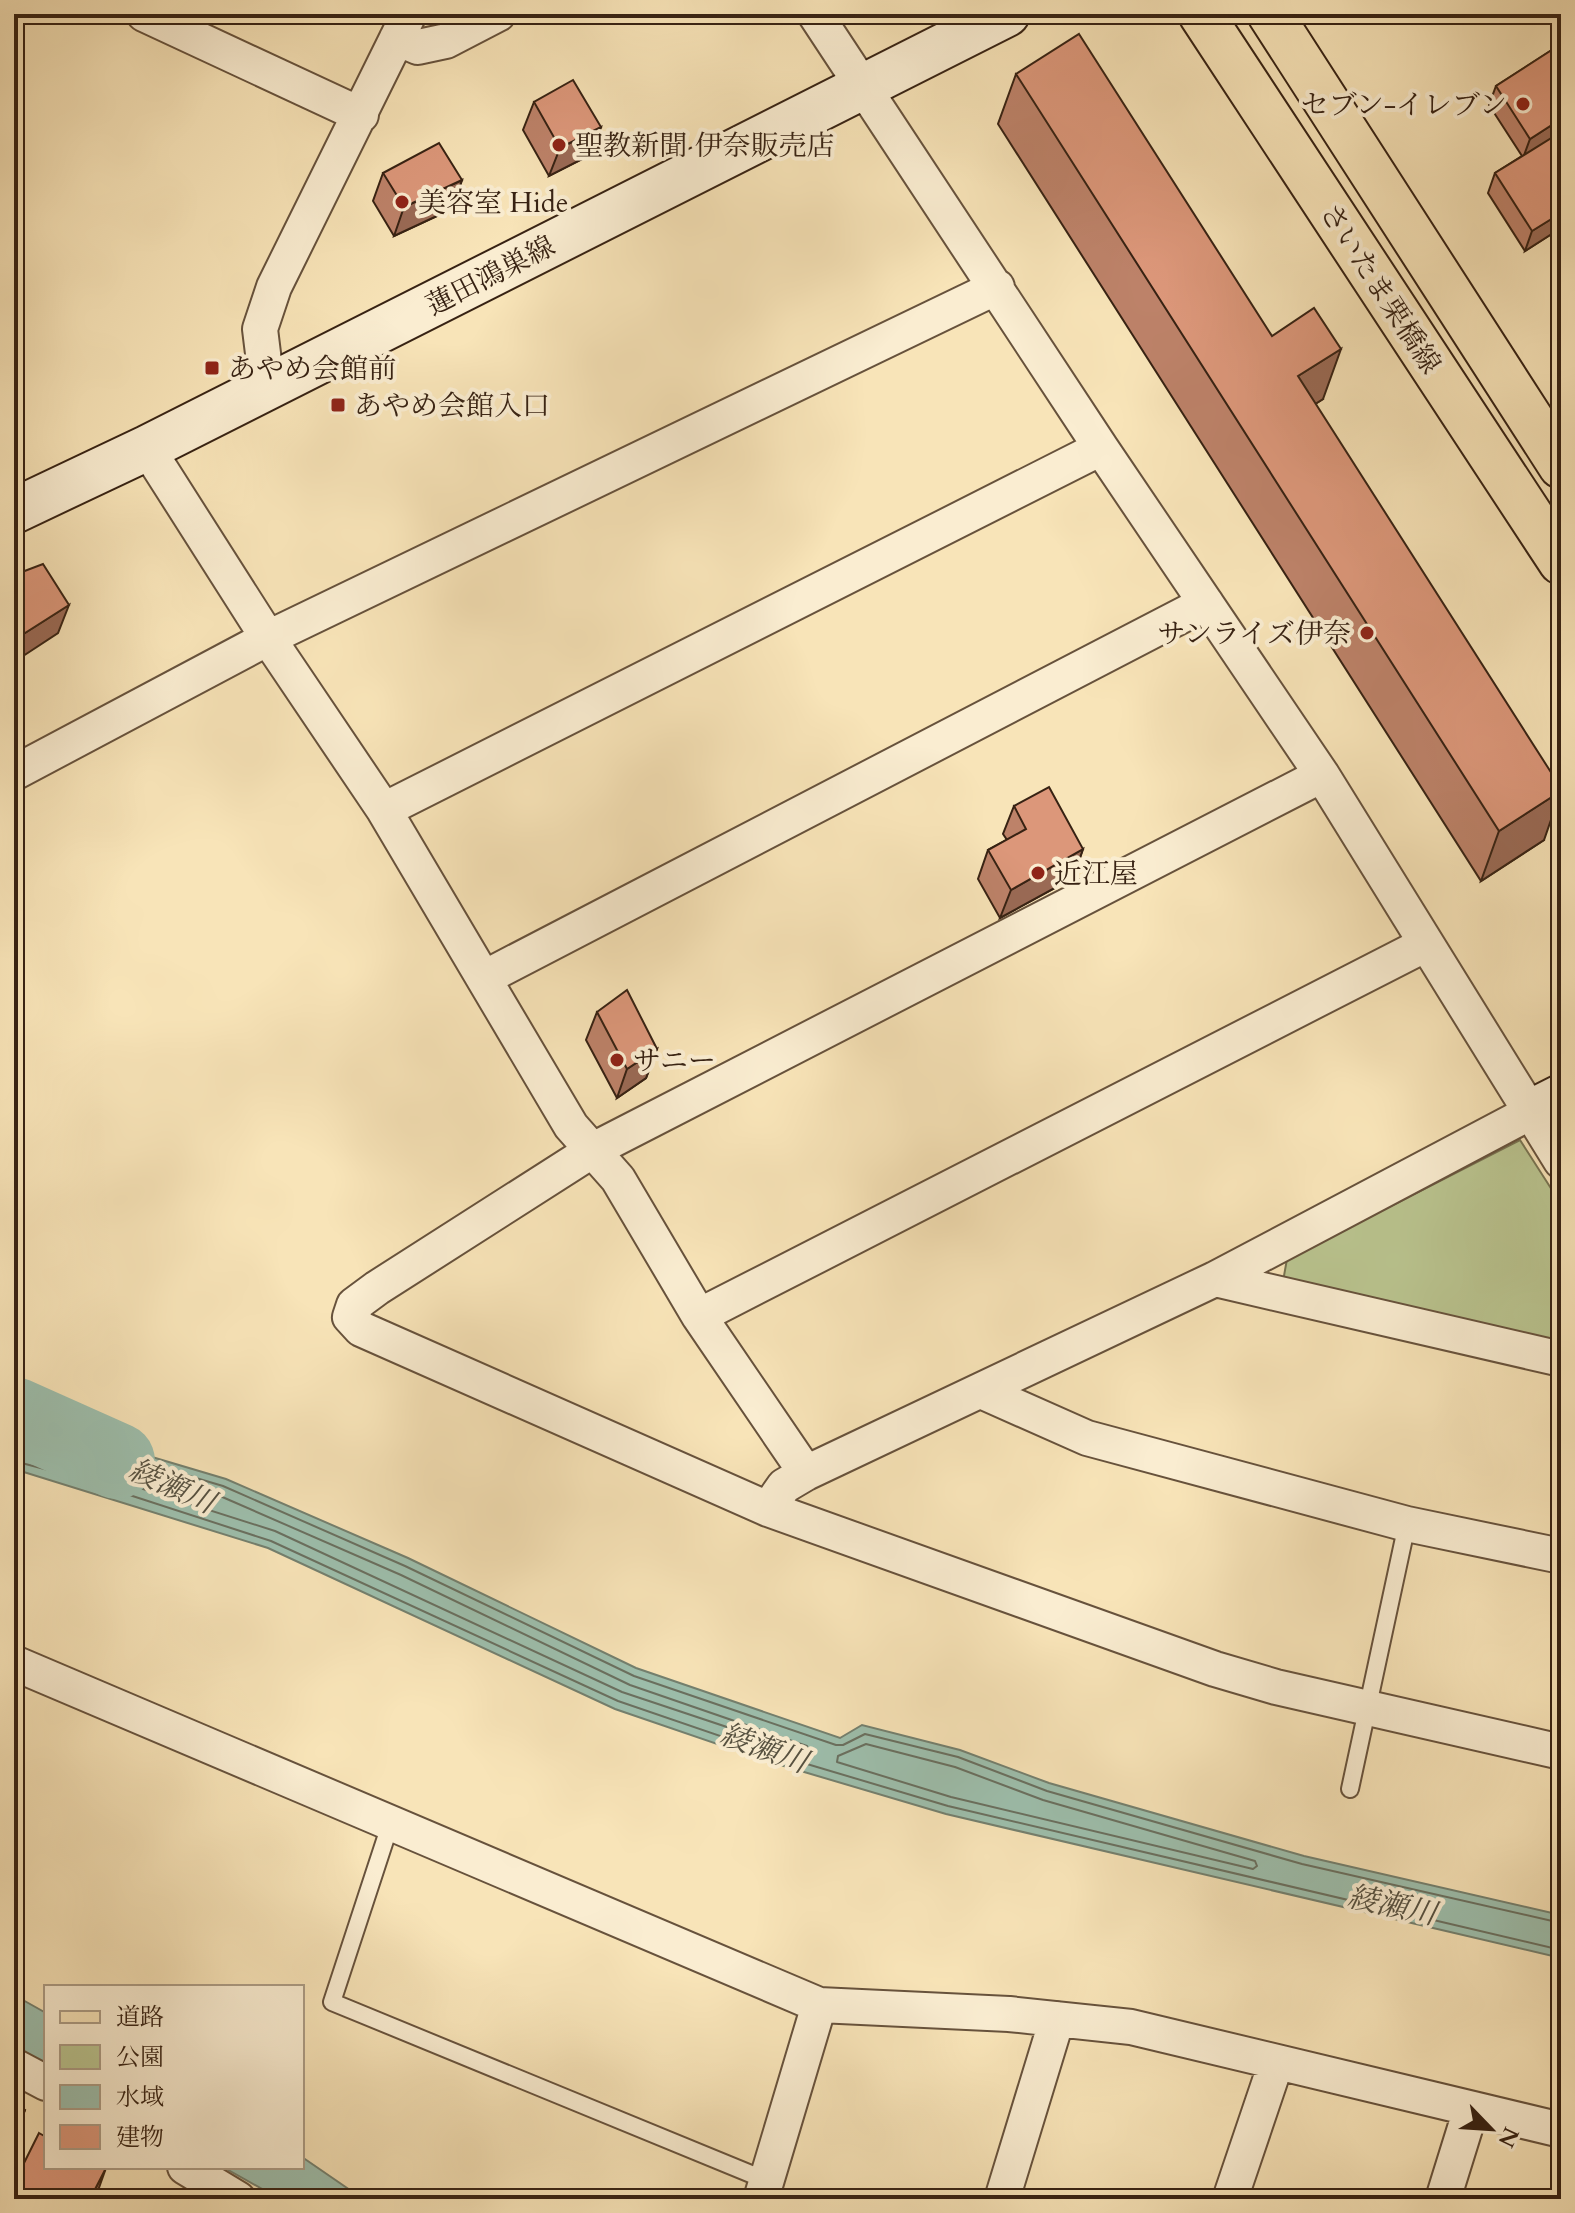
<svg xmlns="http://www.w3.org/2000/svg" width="1575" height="2213" font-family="Cardo,'Noto Serif JP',serif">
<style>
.green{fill:#bac590;stroke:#787452;stroke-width:2}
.water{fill:#9dbfad;stroke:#74806f;stroke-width:2}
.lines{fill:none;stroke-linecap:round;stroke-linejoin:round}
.shore{stroke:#6a7060;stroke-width:2}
.river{stroke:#9dbfad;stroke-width:76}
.lane-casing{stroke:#67523c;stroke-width:20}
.street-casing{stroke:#67523c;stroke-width:38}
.secondary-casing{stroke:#372213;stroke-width:48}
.primary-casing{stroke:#372213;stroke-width:48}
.lane{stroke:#faedd1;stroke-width:16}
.street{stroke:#faedd1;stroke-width:34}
.secondary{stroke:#faedd1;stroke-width:44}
.primary{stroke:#f8e4b8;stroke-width:44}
.wall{fill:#bd8269;stroke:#372213;stroke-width:2}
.shaded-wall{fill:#9a6a55;stroke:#372213;stroke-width:2}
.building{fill:#dc977a;stroke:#372213;stroke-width:2}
.poi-dot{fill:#8f2418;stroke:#faedd1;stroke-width:3}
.labels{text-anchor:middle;stroke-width:8;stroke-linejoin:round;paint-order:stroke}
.poi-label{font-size:28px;fill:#372213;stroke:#faedd1;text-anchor:start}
.street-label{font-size:28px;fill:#372213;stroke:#faedd1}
.water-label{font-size:30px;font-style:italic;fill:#565141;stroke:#faedd1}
</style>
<rect width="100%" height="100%" fill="#f8e4b8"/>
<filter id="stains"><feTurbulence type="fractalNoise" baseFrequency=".0025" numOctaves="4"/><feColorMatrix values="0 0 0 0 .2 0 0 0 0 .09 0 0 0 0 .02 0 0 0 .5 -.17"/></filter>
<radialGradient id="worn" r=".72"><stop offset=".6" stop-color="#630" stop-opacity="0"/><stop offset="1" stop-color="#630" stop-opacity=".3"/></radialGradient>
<!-- green -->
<path class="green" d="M1520,1140L1561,1204V1347L1282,1287L1287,1259Z"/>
<!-- water -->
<path class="water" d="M14,1416L226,1479L408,1558L636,1668L840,1738L862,1725L960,1750L1049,1783L1304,1856L1561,1915V1958L946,1814L767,1761L615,1709L268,1548L14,1469Z
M14,1995L46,2013V2067L14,2049Z
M302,2157L363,2199H280L223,2167H302Z"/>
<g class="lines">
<!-- shore -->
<path class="shore" d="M14,1424L223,1486L405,1566L634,1676L836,1745H843L865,1734L958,1757L1047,1791L1302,1864L1561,1923
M14,1435L220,1496L401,1575L630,1685L807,1746L809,1751L805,1753L622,1692L275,1531L74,1467L14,1451
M14,1461L71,1476L271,1541L618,1701L770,1753L948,1806L1561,1950
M866,1744L955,1767L1043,1800L1255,1861L1257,1866L1253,1869L951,1797L837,1762L838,1756Z"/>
<!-- river -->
<path class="river" d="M14,1415L117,1461"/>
<!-- lane casing -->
<g class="lane-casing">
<path id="lane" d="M1350,1789L1407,1524
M391,1822L332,2002L768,2181"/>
</g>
<!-- street casing -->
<g class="street-casing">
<path id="street" d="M144,14L361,115
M815,14L1101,448L1322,775L1561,1161
M397,38L418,47L446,41L498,14
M267,386L260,329L274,287L409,14
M147,448L268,638L384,810L571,1126L618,1179L699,1316L806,1473
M14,773L268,638L997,287
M1322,775L593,1150L377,1288L354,1305L350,1317L361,1329L768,1509L1215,1669L1276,1687L1561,1752
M384,810L1101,448
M484,978L1206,603
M1215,1279L1561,1359
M699,1316L1426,944
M981,1391L1087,1438L1407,1524L1561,1556
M768,1509L784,1486L806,1473L1215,1279L1531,1112
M14,1663L819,2005L1009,2014L1131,2027L1561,2130
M14,2066L46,2083
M185,2167L238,2199
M761,2199L819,2005
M1002,2199L1057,2019
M1230,2199L1276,2063
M1443,2199L1471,2109"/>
</g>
<!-- secondary casing -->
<g class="secondary-casing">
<path id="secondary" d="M14,511L147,448L1007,14
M1531,1112L1561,1097"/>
</g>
<!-- primary casing -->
<g class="primary-casing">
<path id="primary" d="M1201,14L1561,562
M1270,14L1561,466"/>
</g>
<!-- lane -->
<use href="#lane" class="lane"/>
<!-- street -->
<use href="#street" class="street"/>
<!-- secondary -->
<use href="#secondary" class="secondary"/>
<!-- primary -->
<use href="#primary" class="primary"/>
</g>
<!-- wall -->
<path class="wall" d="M1561,44V228L1525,251L1488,193L1495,173L1522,156L1489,105L1496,86Z
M1016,74L1272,336L1323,399L1315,404L1544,840L1481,881L998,124Z
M534,102L601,127L590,155L549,176L523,130Z
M383,173L462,180L452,209L394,236L373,201Z
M1014,806L1083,849L1073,878L1000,918L978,879L988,850L1007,840L1003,834Z
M597,1012L657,1049L646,1078L617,1098L586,1040Z"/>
<!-- shaded-wall -->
<path class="shaded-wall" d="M1561,119V134L1523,158L1530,139Z
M601,127L590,155L549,176L560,148Z
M462,180L452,209L394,236L404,207Z
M1561,213V228L1525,251L1532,231Z
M1341,349L1323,399L1279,427L1298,376Z
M69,605L58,633L14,662V640Z
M1561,791L1544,840L1481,881L1499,831Z
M1083,849L1073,878L1000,918L1011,890Z
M657,1049L646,1078L617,1098L627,1069Z
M25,2110L18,2130L14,2138V2134Z
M106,2168L95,2199H90Z"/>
<!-- building -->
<path class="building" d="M1079,34L1272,336L1314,308L1341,349L1298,376L1561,788V791L1499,831L1016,74Z
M1561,44V119L1530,139L1496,86Z
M573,80L601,127L560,148L534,102Z
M1561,132V213L1532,231L1495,173Z
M439,143L462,180L404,207L383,173Z
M43,564L69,605L14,640V575Z
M1049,787L1083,849L1011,890L988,850L1026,829L1014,806Z
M627,990L657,1049L627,1069L597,1012Z
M14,2104L25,2110L14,2134Z
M39,2133L46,2137V2167H104L106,2168L90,2199H14V2183Z"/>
<!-- markers -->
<g class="poi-dot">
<circle cx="1523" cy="104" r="8"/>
<circle cx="559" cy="145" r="8"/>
<circle cx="402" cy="202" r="8"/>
<rect x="204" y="360" width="16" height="16" rx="4"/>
<rect x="330" y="397" width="16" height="16" rx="4"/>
<circle cx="1367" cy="633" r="8"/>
<circle cx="1038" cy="873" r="8"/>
<circle cx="617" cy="1060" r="8"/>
</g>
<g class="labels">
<!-- poi labels -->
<g class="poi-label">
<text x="1507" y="114" text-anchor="end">セブン-イレブン</text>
<text x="575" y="155">聖教新聞 伊奈販売店</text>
<text x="418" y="212">美容室 Hide</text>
<text x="228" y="378">あやめ会館前</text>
<text x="354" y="415">あやめ会館入口</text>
<text x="1351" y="643" text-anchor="end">サンライズ伊奈</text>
<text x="1054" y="883">近江屋</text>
<text x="633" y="1070">サニー</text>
</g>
<!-- street labels -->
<g class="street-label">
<text transform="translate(490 275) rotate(-27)" y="10">蓮田鴻巣線</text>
<text transform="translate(1381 288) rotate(57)" y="10">さいたま栗橋線</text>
</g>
<!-- water labels -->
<g class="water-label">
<text transform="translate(172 1486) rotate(24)" y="10">綾瀬川</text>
<text transform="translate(764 1748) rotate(20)" y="10">綾瀬川</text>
<text transform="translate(1392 1905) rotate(12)" y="10">綾瀬川</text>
</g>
</g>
<!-- margin -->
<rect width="1575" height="2213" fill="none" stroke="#f8e4b8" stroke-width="48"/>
<rect x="16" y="16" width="1543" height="2181" fill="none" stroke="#372213" stroke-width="4"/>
<rect x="24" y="24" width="1527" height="2165" fill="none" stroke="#372213" stroke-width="2"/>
<!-- legend -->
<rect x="44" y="1985" width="260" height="184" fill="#faedd1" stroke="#ac9c85" stroke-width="2"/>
<rect x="60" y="2011" width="40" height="12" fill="#f8e4b8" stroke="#ac9c85" stroke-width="2"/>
<text x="116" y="2025" font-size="24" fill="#372213">道路</text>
<rect x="60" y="2045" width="40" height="24" fill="#bac590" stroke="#ac9c85" stroke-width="2"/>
<text x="116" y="2065" font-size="24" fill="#372213">公園</text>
<rect x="60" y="2085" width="40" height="24" fill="#9dbfad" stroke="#ac9c85" stroke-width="2"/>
<text x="116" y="2105" font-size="24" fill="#372213">水域</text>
<rect x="60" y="2125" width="40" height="24" fill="#dc977a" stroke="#ac9c85" stroke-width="2"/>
<text x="116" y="2145" font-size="24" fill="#372213">建物</text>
<!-- north arrow -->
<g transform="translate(1491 2129) rotate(115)" stroke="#faedd1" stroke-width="6" paint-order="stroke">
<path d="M0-6L14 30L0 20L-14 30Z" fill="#372213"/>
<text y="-12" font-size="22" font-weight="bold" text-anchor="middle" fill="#372213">N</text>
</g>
<rect width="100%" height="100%" filter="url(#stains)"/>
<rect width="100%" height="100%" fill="url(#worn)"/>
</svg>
